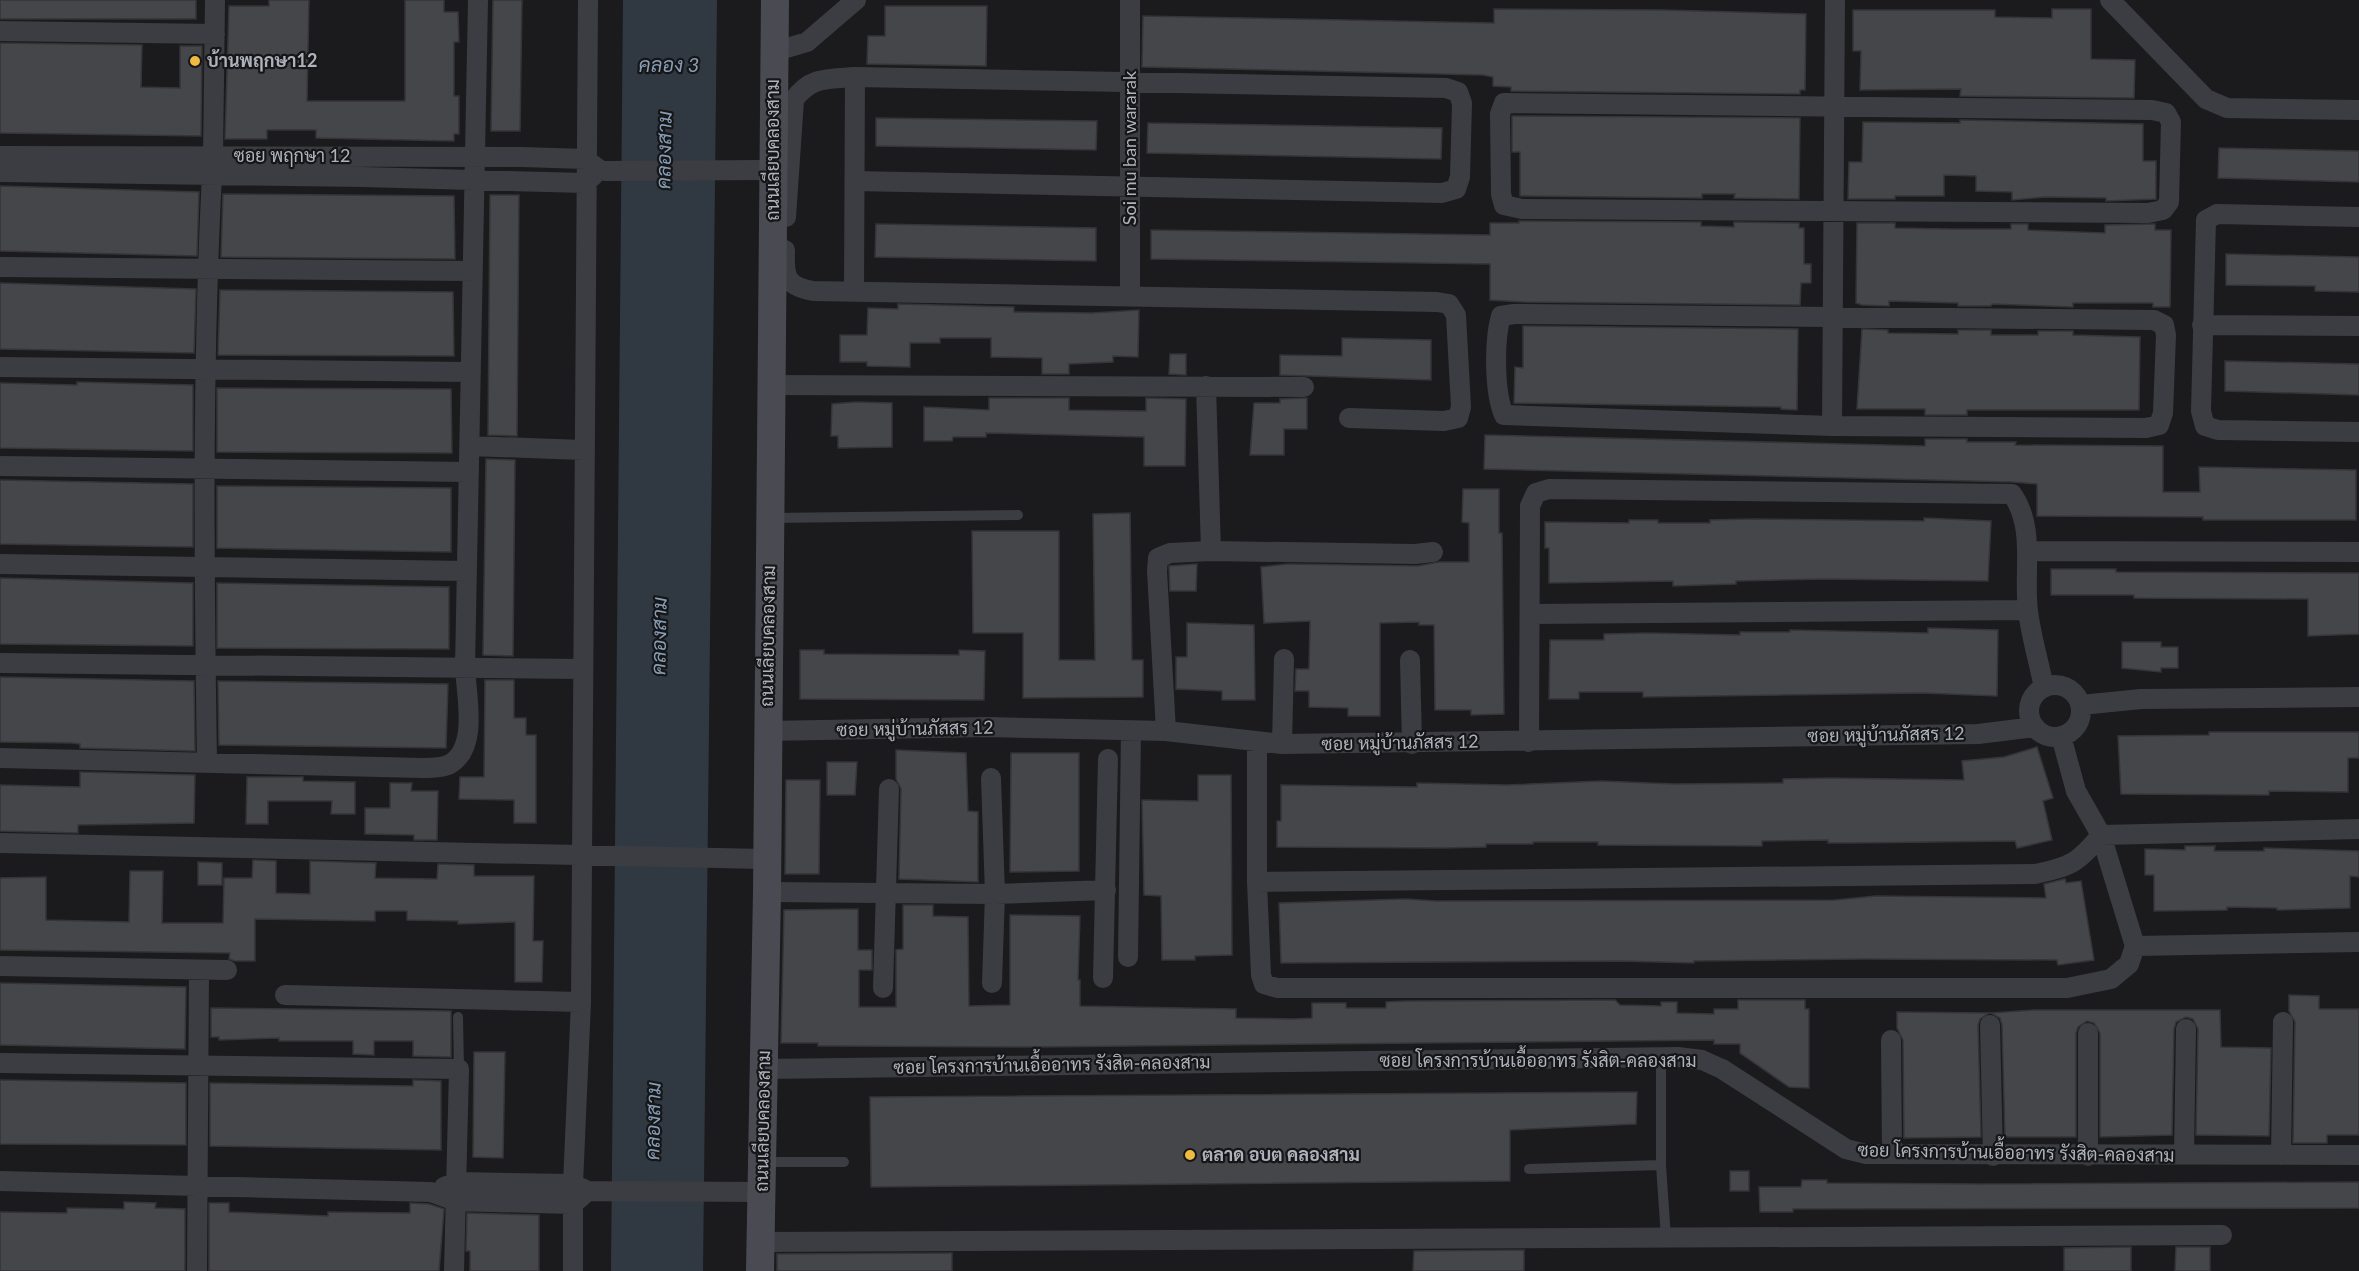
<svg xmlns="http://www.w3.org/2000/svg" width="2359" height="1271" font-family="Lato,Sarabun,sans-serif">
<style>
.water{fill:#303941}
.building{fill:#45464a;stroke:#353539;stroke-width:1.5}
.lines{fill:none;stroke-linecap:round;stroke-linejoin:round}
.lane{stroke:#3c3d42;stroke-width:10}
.street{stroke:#3c3d42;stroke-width:20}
.secondary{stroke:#4a4b52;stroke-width:28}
.poi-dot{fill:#efba40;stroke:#161618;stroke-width:2}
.labels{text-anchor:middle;stroke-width:4.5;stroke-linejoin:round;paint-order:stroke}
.poi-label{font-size:18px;font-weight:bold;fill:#aeb2bc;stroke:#161618;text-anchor:start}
.street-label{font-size:18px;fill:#aeb2bc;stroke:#161618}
.water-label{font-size:20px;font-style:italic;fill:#869eb6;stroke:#161618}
</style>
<rect width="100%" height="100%" fill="#1b1b1d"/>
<!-- water -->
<path class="water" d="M623,0H717L703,1271H611Z"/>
<!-- building -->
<path class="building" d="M0,0H196V19H0Z
M269,0H309L307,101H405V0H444V12H458L459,42H454V96H459V134H454V141L316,138V130H267V139H225L229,6H269Z
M493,0H522L520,131H491Z
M885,6H987L986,66L867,64L868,36H885Z
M1494,9L1664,10L1806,14L1805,90H1800V94L1511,91V87L1493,86V77L1483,75L1142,67L1143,16L1494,23Z
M2052,9H2091V59L2135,60L2134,98L1960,96L1961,89L1860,90L1861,51H1853V10H1995V17L2052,18Z
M0,43L142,45L141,87L180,88V46H202L201,136L0,133Z
M1512,116L1800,118L1799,199L1734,198L1735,194H1702V198L1520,196V152H1512Z
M876,118L1097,121L1096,150L876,146Z
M1960,120L2143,124V161H2156V199L2106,201V198L2045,197L2012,200V192L1976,191V176L1944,175V196H1895V199H1848L1849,162H1862L1863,122L1960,123Z
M1148,123L1442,128L1441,159L1147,153Z
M2219,148L2359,151V182L2218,178Z
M0,186L199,192L197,256L0,251Z
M223,194L454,196L455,259L221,257Z
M490,195H519L517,436L488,435Z
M1519,221L1701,222V226L1734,227V222L1799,223V228H1804V264H1811V283H1801L1800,305L1524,302L1490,300V264L1151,259V230L1490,235V223H1519Z
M1857,223H1895V228L1950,229H2011V224H2028V230L2105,233V225L2155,224V230H2171L2170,307H2153V303H2073V307L1992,304L1991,306H1958V303L1889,301V306L1862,305L1856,303Z
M876,224L1096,228V261L875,257Z
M2226,254L2359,257V292L2315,291V286L2226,285Z
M0,283L196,289L194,353L0,349Z
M220,290L453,292L454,356L218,355Z
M898,304L1014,307V312L1092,313L1139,310L1138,357L1113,356V362L1069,364V374H1042V358L991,357V338H940V343H910V367L867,366V362H840V335H867L868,308L898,309Z
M1523,326L1798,329L1797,410L1781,409V407L1514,403L1515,367L1523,368Z
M1862,329L1888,330V333L1958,334V330H1991V335H2038V331H2073V335L2140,337L2139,410H1967V415H1925V409H1857Z
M1342,338L1431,340V380L1280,375V355L1342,356Z
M1170,354H1186V375L1169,374Z
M2225,361L2359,364V395L2225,391Z
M77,382L193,385V451L0,448V383L77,385Z
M217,388L451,389L452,453L217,452Z
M989,398H1069V410L1146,411V398L1186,399L1185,466H1144V437L986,433V437H953L952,441H924V407L989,410Z
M1307,398V429H1284V455H1250L1254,403H1280V399Z
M856,402L892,403V447L838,448V436H831L832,404Z
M1485,435L1925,446V439H1967V442H2016L2015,445L2163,446V492H2200L2199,467L2356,470V520H2203V517L2037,516V484L2012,482L1484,469Z
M486,459L515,460L513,656L483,655Z
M0,480L193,484V547L0,544Z
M217,486L451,488V552L217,548Z
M1463,489H1499V533H1502L1504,714L1471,715V710H1435L1434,625H1419V622L1380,623V716H1348V708L1309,707V691H1295L1296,669H1309L1310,621L1264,623L1261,567L1288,564L1418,566L1439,562H1469V523L1462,522Z
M1130,513L1132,660H1143V697L1023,698V633H973L972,531H1059V660H1095L1093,514Z
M1924,518L1991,521L1988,581L1824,579L1736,581V584L1673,586V581L1549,583V548H1545V522L1629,523V520H1658V523H1710V520L1751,519L1924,521Z
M1197,564L1196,591H1170L1169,566Z
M2051,569H2116V572L2359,573V634L2308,636V599L2134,598V595H2051Z
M0,578L193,583V646L0,644Z
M217,583L449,587V649L217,648Z
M1187,623L1254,625L1255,700H1222V691L1176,689V657H1187Z
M1928,628L1998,630L1997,696L1922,693L1643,697V692H1579V699H1549L1550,640H1604V634L1648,633L1740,635V632H1790V630L1928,633Z
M2122,642H2161V647H2178V668H2161V672L2122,668Z
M800,650H824V654L959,655V650L985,651L984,700L800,699Z
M0,677L194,681L195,751L80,748V744L72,743L0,742Z
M485,680H514V718H526V735H536V823H514V800L459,799L460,777H484Z
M218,681L448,684L446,748L219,745Z
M2209,732H2359V758H2348V792L2269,791V795L2121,794L2118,736L2209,735Z
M2037,747L2053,798L2043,801L2052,840L2017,848L2015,841L1850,843H1828V840L1762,841V846L1598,845V842H1533V844H1486V847L1444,848L1277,847V821H1281V785L1417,787V783L1507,785L1601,781L1674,784L1783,783V779L1830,778L1964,780L1962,761L2004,757Z
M896,750L966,753L968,811L978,812V882L899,879L901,789L896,779Z
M1011,753H1079V871L1010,872Z
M827,762H857L855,795H827Z
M80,772L195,775L194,823L78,825V833L0,831V785L80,787Z
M1198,775H1231L1232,955L1195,956V960H1162L1161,896L1144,895L1142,800L1198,801Z
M247,777H303V781L355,782V814H331L332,801H268V824H246Z
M786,780H820L819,874H785Z
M390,783H412L411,791H438L437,840H414V835L365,834V808H390Z
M2185,846H2215L2214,851H2264V848L2359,851V877L2350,876V908L2277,910V908L2227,907V910L2154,911V875H2145V849L2185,850Z
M253,860L276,861V893L310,894V861L376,863L375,878L437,879L438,864L474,865V876H534L533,941H543L542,982H515V922L458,924V921L407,920V911H375V921L255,919V961H235L229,959L230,953L0,950V878L46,877V920L129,922L130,871H163L162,923H223L224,878H252Z
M198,862L222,863V885H198Z
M2065,879L2066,883L2081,881L2094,960L2058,965L2057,960L1864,959L1694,961V963L1620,961L1281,963L1279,903L1406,899L1436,901L1835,900L1876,896L2046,898L2044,884Z
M903,905H933V916L968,917L969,1006L1010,1005V915L1080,916L1078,980H1080V1006L1236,1009V1018L1294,1019L1312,1018V1003H1346V1008H1386V1002L1405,1001L1615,1000L1620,1005L1661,1006V1002H1677V1013L1714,1014V1009H1738V1000H1805V1009H1809V1088L1789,1087L1740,1053V1044H1714V1040L1037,1047L836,1046H818V1043H781L784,910L858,909V950H872V970H859V1007H896V950L903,949Z
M0,983L186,987L185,1049L0,1045Z
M2289,995L2319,996V1009H2359V1135H2327V1143H2293L2295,1022L2289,1011Z
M211,1008L451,1011V1057L413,1056V1041H374V1055L353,1054V1041H279V1038L219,1040V1037H211Z
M2034,1010H2220L2221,1047L2271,1048L2269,1136L2196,1135L2198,1029L2193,1019L2186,1017L2176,1022L2174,1029L2172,1135L2100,1137V1033L2094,1023L2087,1021L2078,1027L2076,1033V1137H2005L2002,1025L2000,1018L1991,1013Z
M1897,1012L1989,1013L1980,1019L1978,1025L1981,1137L1904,1138L1903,1040L1897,1028Z
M474,1052H505L503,1158L473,1157Z
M0,1080L186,1083V1145L0,1144Z
M413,1080L441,1081V1150L210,1146V1083L413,1086Z
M1637,1092L1636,1124L1510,1130V1181L871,1187L870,1097Z
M1730,1171H1749V1191H1730Z
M1802,1180H1827V1183L1979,1184L2359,1182V1208L1793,1209V1212H1760L1759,1187H1801Z
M124,1202L156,1203L155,1208L185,1209V1271H0V1212L67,1213V1208L124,1209Z
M209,1203H229V1212L328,1216V1212L410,1213V1203L429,1204L444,1209L439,1271H209Z
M467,1213L539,1215V1271H470V1251H466Z
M2131,1247V1271H2064V1248Z
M2176,1247H2210V1271H2175Z
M1524,1250V1271H1413L1414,1251Z
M952,1253V1271H777V1254Z"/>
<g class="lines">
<!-- lane -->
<path class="lane" d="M771,518L1018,515
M458,1017L459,1069
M1661,1057V1165
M763,1162H844
M1529,1169L1661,1165L1666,1238"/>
<!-- street -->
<path class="street" d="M2110,0L2206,99L2227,108L2359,110
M0,31L215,34
M774,56L780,50L807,42L856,0
M1504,103L2152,110L2166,113L2171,122L2169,202L2163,210L2148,213L1522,209L1504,205L1501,194L1500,114Z
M0,156L522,157L585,159L600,170L606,171L774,170
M213,156L215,0
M0,172L362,177L585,183L593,176
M786,217L794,100C810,76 830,79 855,77L1446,88L1458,92L1462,103L1460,177L1456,189L1442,193L855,181
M2359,217L2217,214L2206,220L2201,411L2205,426L2218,430L2359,432
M785,250C784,276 785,286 813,291L1437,302L1449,304L1456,315L1461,407L1458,418L1444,421L1349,418
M0,267L473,271
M854,290L855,77
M1130,296V0
M1514,314L2154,320L2164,325L2166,335L2163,413L2159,425L2146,428L1832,426L1504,415C1494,392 1494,340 1501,316Z
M2202,325L2359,326
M0,367L471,372
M770,385L1304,387
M1206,386L1211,551
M1832,426L1835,0
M470,446L583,450
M0,466L469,472
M2028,551L2359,552
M0,564L467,571
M1530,614L2028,610
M1410,660L1412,744
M0,663L583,669
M2029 711a26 26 0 1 1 52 0a26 26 0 1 1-52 0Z
M2081,705L2141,699L2359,697
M766,731L987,727L1166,731L1282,744L1978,734L2035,727
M1166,731L1157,571L1158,558L1170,553L1211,551L1415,554L1433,552
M1529,742L1530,506L1536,493L1549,489L2012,494C2036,528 2023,572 2028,611C2031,636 2039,662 2044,688
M1257,743V882L1261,975L1264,984L1277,988H2067L2111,979L2129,964L2135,946L2101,835L2076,791L2061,736
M1282,744L1284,659
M0,758L423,768C431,768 443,768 450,764C479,747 466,695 465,667L478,0
M207,763C204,567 202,370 212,174
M991,778L995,894L992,983
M0,843L767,859
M1257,882L2035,874C2070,867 2078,863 2101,835L2359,829
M767,892L995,894L1106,890
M2135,946L2359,942
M1128,957L1131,731
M0,966L227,970
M1103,978L1108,759
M883,988L889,789
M285,995L581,1002
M1990,1025L1993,1156
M1891,1040L1892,1154
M0,1063L459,1069L454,1271
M763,1069L1678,1057L1702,1060L1722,1069L1846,1149L1866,1154L2359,1155
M2184,1155L2186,1029
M2281,1155L2283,1022
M2088,1156V1033
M0,1181L431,1192L456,1201L573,1204L588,1191
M444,1187L456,1182L573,1184L588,1191L762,1192
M761,1242L2222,1235
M197,1271L199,970
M573,1271V1184L581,1002L588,0"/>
<!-- secondary -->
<path class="secondary" d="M760,1271L767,892L775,0"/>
</g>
<!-- markers -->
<g class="poi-dot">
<circle cx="195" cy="61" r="6"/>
<circle cx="1190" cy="1155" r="6"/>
</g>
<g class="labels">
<!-- poi labels -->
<g class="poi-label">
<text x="207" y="67">บ้านพฤกษา12</text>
<text x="1202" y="1161">ตลาด อบต คลองสาม</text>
</g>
<!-- street labels -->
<g class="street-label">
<text transform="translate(1130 148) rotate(-90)" y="6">Soi mu ban wararak</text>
<text transform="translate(773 150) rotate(-90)" y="6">ถนนเลียบคลองสาม</text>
<text x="292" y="162">ซอย พฤกษา 12</text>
<text transform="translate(768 636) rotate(-89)" y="6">ถนนเลียบคลองสาม</text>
<text transform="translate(915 729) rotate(-1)" y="6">ซอย หมู่บ้านภัสสร 12</text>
<text transform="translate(1886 735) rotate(-1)" y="6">ซอย หมู่บ้านภัสสร 12</text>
<text transform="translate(1400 743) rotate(-1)" y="6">ซอย หมู่บ้านภัสสร 12</text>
<text x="1538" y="1067">ซอย โครงการบ้านเอื้ออาทร รังสิต-คลองสาม</text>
<text transform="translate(1052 1065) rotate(-1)" y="6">ซอย โครงการบ้านเอื้ออาทร รังสิต-คลองสาม</text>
<text transform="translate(763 1121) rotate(-89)" y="6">ถนนเลียบคลองสาม</text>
<text transform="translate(2016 1153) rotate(1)" y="6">ซอย โครงการบ้านเอื้ออาทร รังสิต-คลองสาม</text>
</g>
<!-- water labels -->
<g class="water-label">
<text x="669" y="72">คลอง 3</text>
<text transform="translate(664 150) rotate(-89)" y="7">คลองสาม</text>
<text transform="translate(659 636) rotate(-89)" y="7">คลองสาม</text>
<text transform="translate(653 1121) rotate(-89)" y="7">คลองสาม</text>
</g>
</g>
</svg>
